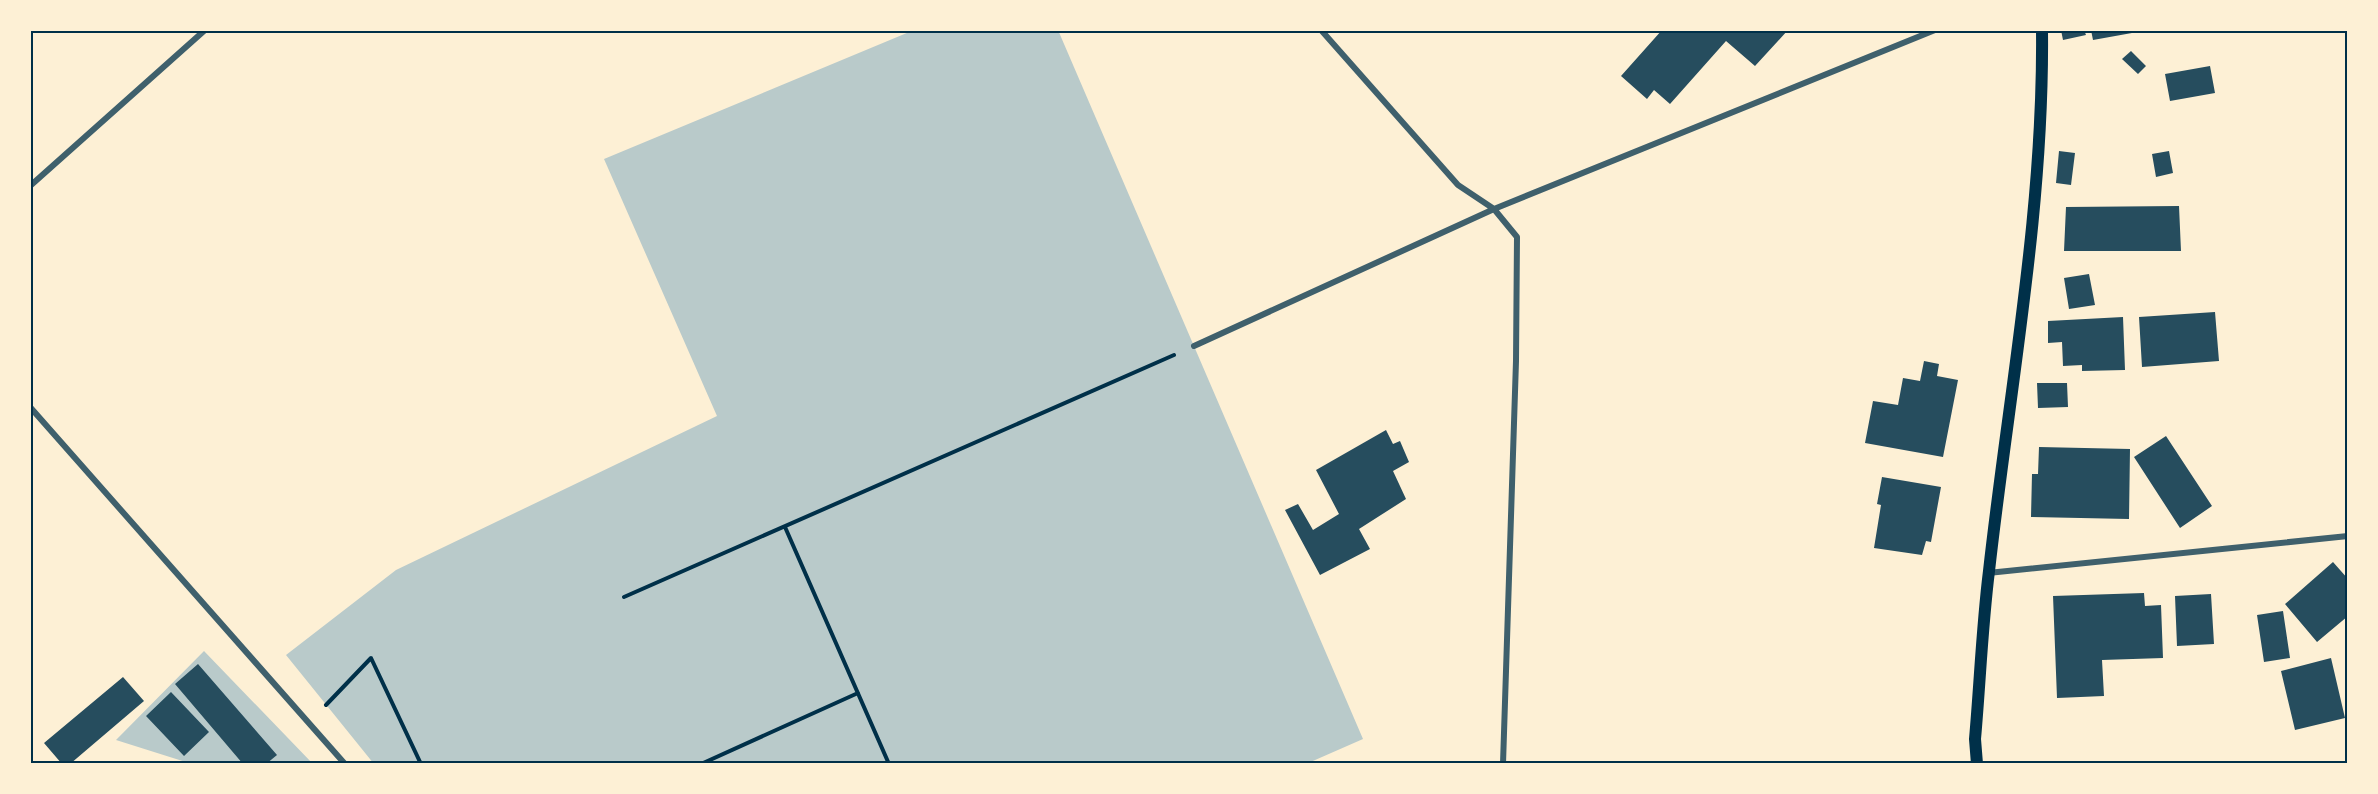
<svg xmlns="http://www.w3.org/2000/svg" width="2378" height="794" font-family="Mulish,sans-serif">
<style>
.green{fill:#b9caca}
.building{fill:#264d5e}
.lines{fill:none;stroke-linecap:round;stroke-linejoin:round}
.path{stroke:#003049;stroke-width:4}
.minor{stroke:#3f606c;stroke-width:6}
.secondary{stroke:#003049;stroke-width:12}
.neatline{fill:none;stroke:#003049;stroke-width:2}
</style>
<rect width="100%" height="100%" fill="#fdf0d5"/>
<!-- green -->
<path class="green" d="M914,30H1058L1363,739L1306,764H374L286,655L396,570L717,416L604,159Z
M204,651L313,764H192L116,740Z"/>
<!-- building -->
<path class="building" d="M1662,30H1788L1755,66L1726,41L1670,104L1654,90L1647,99L1621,76Z
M2061,30H2084L2086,35L2063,40Z
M2091,30H2143V31L2093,40Z
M2131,51L2146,66L2138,74L2122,59Z
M2210,66L2215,93L2170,101L2165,74Z
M2059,151L2075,153L2071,185L2056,183Z
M2169,151L2173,173L2156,177L2152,154Z
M2179,206L2181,251H2064L2066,207Z
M2089,274L2095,305L2069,309L2064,278Z
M2215,312L2219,361L2142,367L2139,317Z
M2123,317L2125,370L2082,371V365L2063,366L2062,342L2048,343V321Z
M1924,361L1939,364L1937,376L1958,380L1943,457L1865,443L1873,401L1898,405L1903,378L1920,381Z
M2037,383H2067L2068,407L2038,408Z
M1386,430L1393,444L1400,441L1409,462L1393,471L1406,499L1359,529L1370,549L1320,575L1285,510L1298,504L1313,530L1339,514L1316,470Z
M2166,436L2212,506L2180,528L2134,457Z
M2039,447L2130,449L2129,519L2031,517L2032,474H2038Z
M1882,477L1941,487L1931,542L1926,541L1922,555L1874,548L1881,505L1877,504Z
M2333,562L2348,579V616L2317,642L2285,604Z
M2144,593L2145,606L2161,605L2163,658L2102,660L2104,696L2057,698L2053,596Z
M2211,594L2214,644L2177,646L2175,596Z
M2283,611L2290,658L2264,662L2257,615Z
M2331,658L2345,718L2295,730L2281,671Z
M198,664L277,755L266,764H243L175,684Z
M123,677L144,701L70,764H62L44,743Z
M171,692L209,732L184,756L146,716Z"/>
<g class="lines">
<!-- path -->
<path class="path" d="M785,527L889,764
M624,597L1174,355
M326,705L371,658L421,764
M701,764L858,693"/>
<!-- minor -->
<path class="minor" d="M1321,30L1458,185L1494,209L1517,237L1516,361L1503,764
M30,186L205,30
M1194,346L1494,209L1935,30
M30,407L345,764
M1988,573L2348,536"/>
<!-- secondary -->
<path class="secondary" d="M1977,764L1975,739C1980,683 1982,627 1989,571C2009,391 2044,212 2042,30"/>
</g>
<!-- border -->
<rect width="2378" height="794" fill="none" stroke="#fdf0d5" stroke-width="63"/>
<rect x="32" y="32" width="2314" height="730" class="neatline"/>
</svg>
